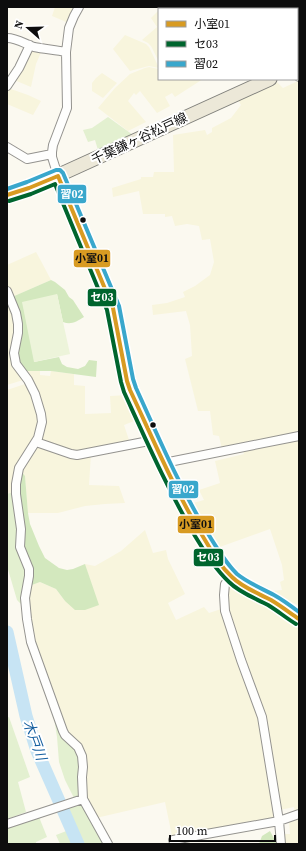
<svg xmlns="http://www.w3.org/2000/svg" width="306" height="851" font-family="'Source Serif 4','Noto Sans JP',serif">
<style>
.farmland{fill:#f8f5dd}
.green{fill:#e3f0d0}
.forest{fill:#d3e8be}
.pitch{fill:#edf4da}
.lines{fill:none;stroke-linecap:round;stroke-linejoin:round}
.river{stroke:#c7e4f4;stroke-width:13}
.street-casing{stroke:#94938f;stroke-width:10}
.secondary-casing{stroke:#8b8a86;stroke-width:14}
.primary-casing{stroke:#81817c;stroke-width:15}
.street{stroke:#fefefd;stroke-width:8}
.secondary{stroke:#f5f4e8;stroke-width:12}
.primary{stroke:#ece8d8;stroke-width:13}
.bus-1-casing{stroke:#fff;stroke-width:7}
.bus-2-casing{stroke:#fff;stroke-width:7}
.bus-3-casing{stroke:#fff;stroke-width:7}
.bus-1{stroke:#d89b22;stroke-width:4}
.bus-2{stroke:#00652e;stroke-width:4}
.bus-3{stroke:#39a7cc;stroke-width:4}
.bus-dot{fill:#0d0d0d;stroke:#fff;stroke-width:1.5}
.labels{text-anchor:middle;stroke-width:4;stroke-linejoin:round;paint-order:stroke}
.street-label{font-size:13px;fill:#0d0d0d;stroke:#fff}
.water-label{font-size:14px;font-style:italic;fill:#155f9f;stroke:#fff}
.line-badge{stroke:#fff;stroke-width:1.5}
.badge-label{font-size:11px;text-anchor:middle;font-weight:bold;fill:#fff}
.pale-badge-label{font-size:11px;text-anchor:middle;font-weight:bold;fill:#111}
</style>
<rect width="100%" height="100%" fill="#fbf9f0"/>
<!-- farmland -->
<path class="farmland" d="M55,7H75L68,24L64,21L52,16Z
M244,7H299V46L297,48V9H246Z
M159,10V62L151,46L148,43L142,40L157,27L151,18Z
M125,35L146,44L149,47L159,68L149,66L145,67L130,71L113,49Z
M31,50H42L36,64L31,87L14,80Z
M149,67L159,69V79H203L175,97L172,93L165,97L170,106L157,113L140,91L136,95L134,93L128,101L146,122L128,131L98,108L115,88L130,74L145,68Z
M102,73L117,83L103,98L92,91V83L96,78Z
M298,81L299,434L222,449L219,436L213,435L210,411H198L185,359L192,356L190,325L186,311L153,315L152,305L167,303L185,297L183,292L195,286L210,275L214,262L210,239L202,240L199,226L187,224L175,226L172,216L165,217V214H143L139,191L113,197L112,188L141,179V177H153L154,172H174L173,135L205,130L207,135L212,132V128L231,118L241,105L238,100L277,82L283,88Z
M8,88L28,95L41,101L33,115L7,104Z
M36,252L41,261L51,280L12,297L7,285V265Z
M7,297L14,314L15,365L23,380L7,385Z
M25,371H40V375L50,376L51,371L74,374V385L85,386V414L111,413L110,396L128,395L139,419L124,425L130,443L78,453L40,440L46,421L45,414L30,377Z
M25,384L32,394L40,421L36,436L16,468L14,475L13,492L7,494V390Z
M299,438V606L276,594L274,591L282,590L280,582L284,580L282,565L270,529L217,548L209,537L190,504L204,500L199,490L220,483L215,461L244,454L242,449Z
M37,445L91,454L89,485L119,486L125,503L105,504L85,506L58,513H28L25,476L21,471Z
M145,530L153,553L166,550L168,559L185,594L168,603L176,620L204,607L209,613L221,609L256,707L261,730L275,821L172,836L165,802L96,818L86,797L68,733L63,725L57,701L34,641L28,602L29,586L40,582L56,589L65,601L98,605L85,564L95,566L109,558L121,551Z
M231,581L271,605L299,624V811L295,813L294,807L280,810L265,718L227,612V584Z
M299,818V844H285L284,834H290L289,821Z"/>
<!-- green -->
<path class="green" d="M108,117L133,135L98,150L95,140L88,142L83,130L92,128Z
M13,492L26,576L23,606L17,600L7,566V494Z
M52,705L79,757V796L74,798L65,780L59,762L57,737Z
M9,717L30,777L18,782L26,812L7,819V718Z
M80,803H83L105,844H80L64,808Z
M39,817L47,837L36,842V844H8L7,842V828Z
M69,830L75,844H60L56,835Z"/>
<!-- forest -->
<path class="forest" d="M51,280L55,282L65,290L69,297L73,300L84,317C76,322 71,325 63,322L57,294L34,362L59,357L62,364L67,367L78,369L85,366L89,360L97,361L96,377L51,371H25L17,364V342L12,297Z
M21,471L25,476L28,513L30,524L39,546L45,558L59,568L67,570L73,569L85,564L99,605L85,610H75L65,601L56,589L40,582L29,586L23,546L18,494Z
M270,831L277,844H259L262,836Z"/>
<!-- pitch -->
<path class="pitch" d="M57,294L70,354L34,362L22,302Z"/>
<g class="lines">
<!-- river -->
<path class="river" d="M7,632L26,716L37,751L78,844"/>
<!-- street casing -->
<g class="street-casing">
<path id="street" d="M222,7L223,9
M7,38C17,38 25,44 34,47C44,49 56,50 66,52
M297,72L299,77
M7,86L19,68L30,45
M7,147L27,159L52,154
M58,176L52,157V152L53,145L67,108L66,52L69,28L74,16L79,7
M7,291L16,313L18,324V333L14,353L16,364L28,380L35,394L41,414L42,422L38,438L19,468L16,484V494L21,529L20,547L29,569V576L25,598L27,619L31,642L63,731L65,735L78,747L82,756L83,767L82,777L83,799L108,844
M36,442L71,454L77,455L154,440
M164,463L299,436
M232,577L225,584L224,595L225,611L241,660L262,717L279,821L281,844
M7,824L83,799
M173,840L279,821L299,814"/>
</g>
<!-- secondary casing -->
<g class="secondary-casing">
<path id="secondary" d="M58,176L76,221L113,308L127,381L130,390C152,436 172,483 197,527C207,543 218,564 232,577C243,588 258,593 271,600C281,606 290,613 299,619"/>
</g>
<!-- primary casing -->
<g class="primary-casing">
<path id="primary" d="M297,67L299,66
M7,195L29,188L48,180L270,79"/>
</g>
<!-- street -->
<use href="#street" class="street"/>
<!-- secondary -->
<use href="#secondary" class="secondary"/>
<!-- primary -->
<use href="#primary" class="primary"/>
<!-- bus-1 casing -->
<g class="bus-1-casing">
<path id="bus-1" d="M7,195L29,188L58,176L113,308L127,381L130,390C153,439 174,489 202,535C211,550 219,565 232,577C243,588 258,593 271,600C281,606 290,613 299,619"/>
</g>
<!-- bus-2 casing -->
<g class="bus-2-casing">
<path id="bus-2" d="M9,201L31,194L55,184L107,310L121,382L124,392C146,440 168,490 195,536C205,552 215,569 229,582C240,593 255,598 268,605C278,611 286,618 296,624"/>
</g>
<!-- bus-3 casing -->
<g class="bus-3-casing">
<path id="bus-3" d="M7,189L27,182L56,170H60L63,173L119,306L133,379L136,388C158,436 179,486 207,532C216,547 225,562 237,574C248,583 261,588 274,595C283,600 291,606 299,612"/>
</g>
<!-- bus-1 -->
<use href="#bus-1" class="bus-1"/>
<!-- bus-2 -->
<use href="#bus-2" class="bus-2"/>
<!-- bus-3 -->
<use href="#bus-3" class="bus-3"/>
</g>
<!-- markers -->
<g class="bus-dot">
<circle cx="83" cy="220" r="3.5"/>
<circle cx="153" cy="425" r="3.5"/>
</g>
<g class="labels">
<!-- street labels -->
<g class="street-label">
<text transform="translate(139 138) rotate(-25)" y="5">千葉鎌ヶ谷松戸線</text>
</g>
<!-- water labels -->
<g class="water-label">
<text transform="translate(35 740) rotate(70)" y="5">木戸川</text>
</g>
</g>
<g class="line-badge">
<rect x="57" y="184" width="30" height="20" rx="4" fill="#39a7cc"/>
<rect x="73" y="249" width="38" height="19" rx="4" fill="#d89b22"/>
<rect x="87" y="288" width="30" height="19" rx="4" fill="#00652e"/>
<rect x="168" y="480" width="31" height="19" rx="4" fill="#39a7cc"/>
<rect x="177" y="515" width="38" height="19" rx="4" fill="#d89b22"/>
<rect x="193" y="548" width="31" height="19" rx="4" fill="#00652e"/>
</g>
<g class="badge-label">
<text x="72" y="198">習02</text>
<text x="102" y="301">セ03</text>
<text x="183" y="493">習02</text>
<text x="208" y="561">セ03</text>
</g>
<g class="pale-badge-label">
<text x="92" y="262">小室01</text>
<text x="196" y="528">小室01</text>
</g>
<!-- border -->
<rect width="306" height="851" fill="none" stroke="#0d0d0d" stroke-width="16"/>
<!-- legend -->
<rect x="158" y="8" width="140" height="72" fill="#ffffff" stroke="#9e9e9e"/>
<rect x="166" y="21" width="20" height="6" fill="#d89b22" stroke="#9e9e9e"/>
<text x="194" y="28" font-size="12" fill="#0d0d0d">小室01</text>
<rect x="166" y="41" width="20" height="6" fill="#00652e" stroke="#9e9e9e"/>
<text x="194" y="48" font-size="12" fill="#0d0d0d">セ03</text>
<rect x="166" y="61" width="20" height="6" fill="#39a7cc" stroke="#9e9e9e"/>
<text x="194" y="68" font-size="12" fill="#0d0d0d">習02</text>
<!-- north arrow -->
<g transform="translate(28 28) rotate(290)" stroke="#ffffff" stroke-width="3" paint-order="stroke">
<path d="M0-3L7 15L0 10L-7 15Z" fill="#0d0d0d"/>
<text y="-6" font-size="11" font-weight="bold" text-anchor="middle" fill="#0d0d0d">N</text>
</g>
<!-- scale -->
<path d="M170 835v6h105v-6" fill="none" stroke="#0d0d0d" stroke-width="2"/>
<text x="176" y="835" font-size="12" fill="#0d0d0d" stroke="#ffffff" stroke-width="3" paint-order="stroke">100 m</text>
</svg>
